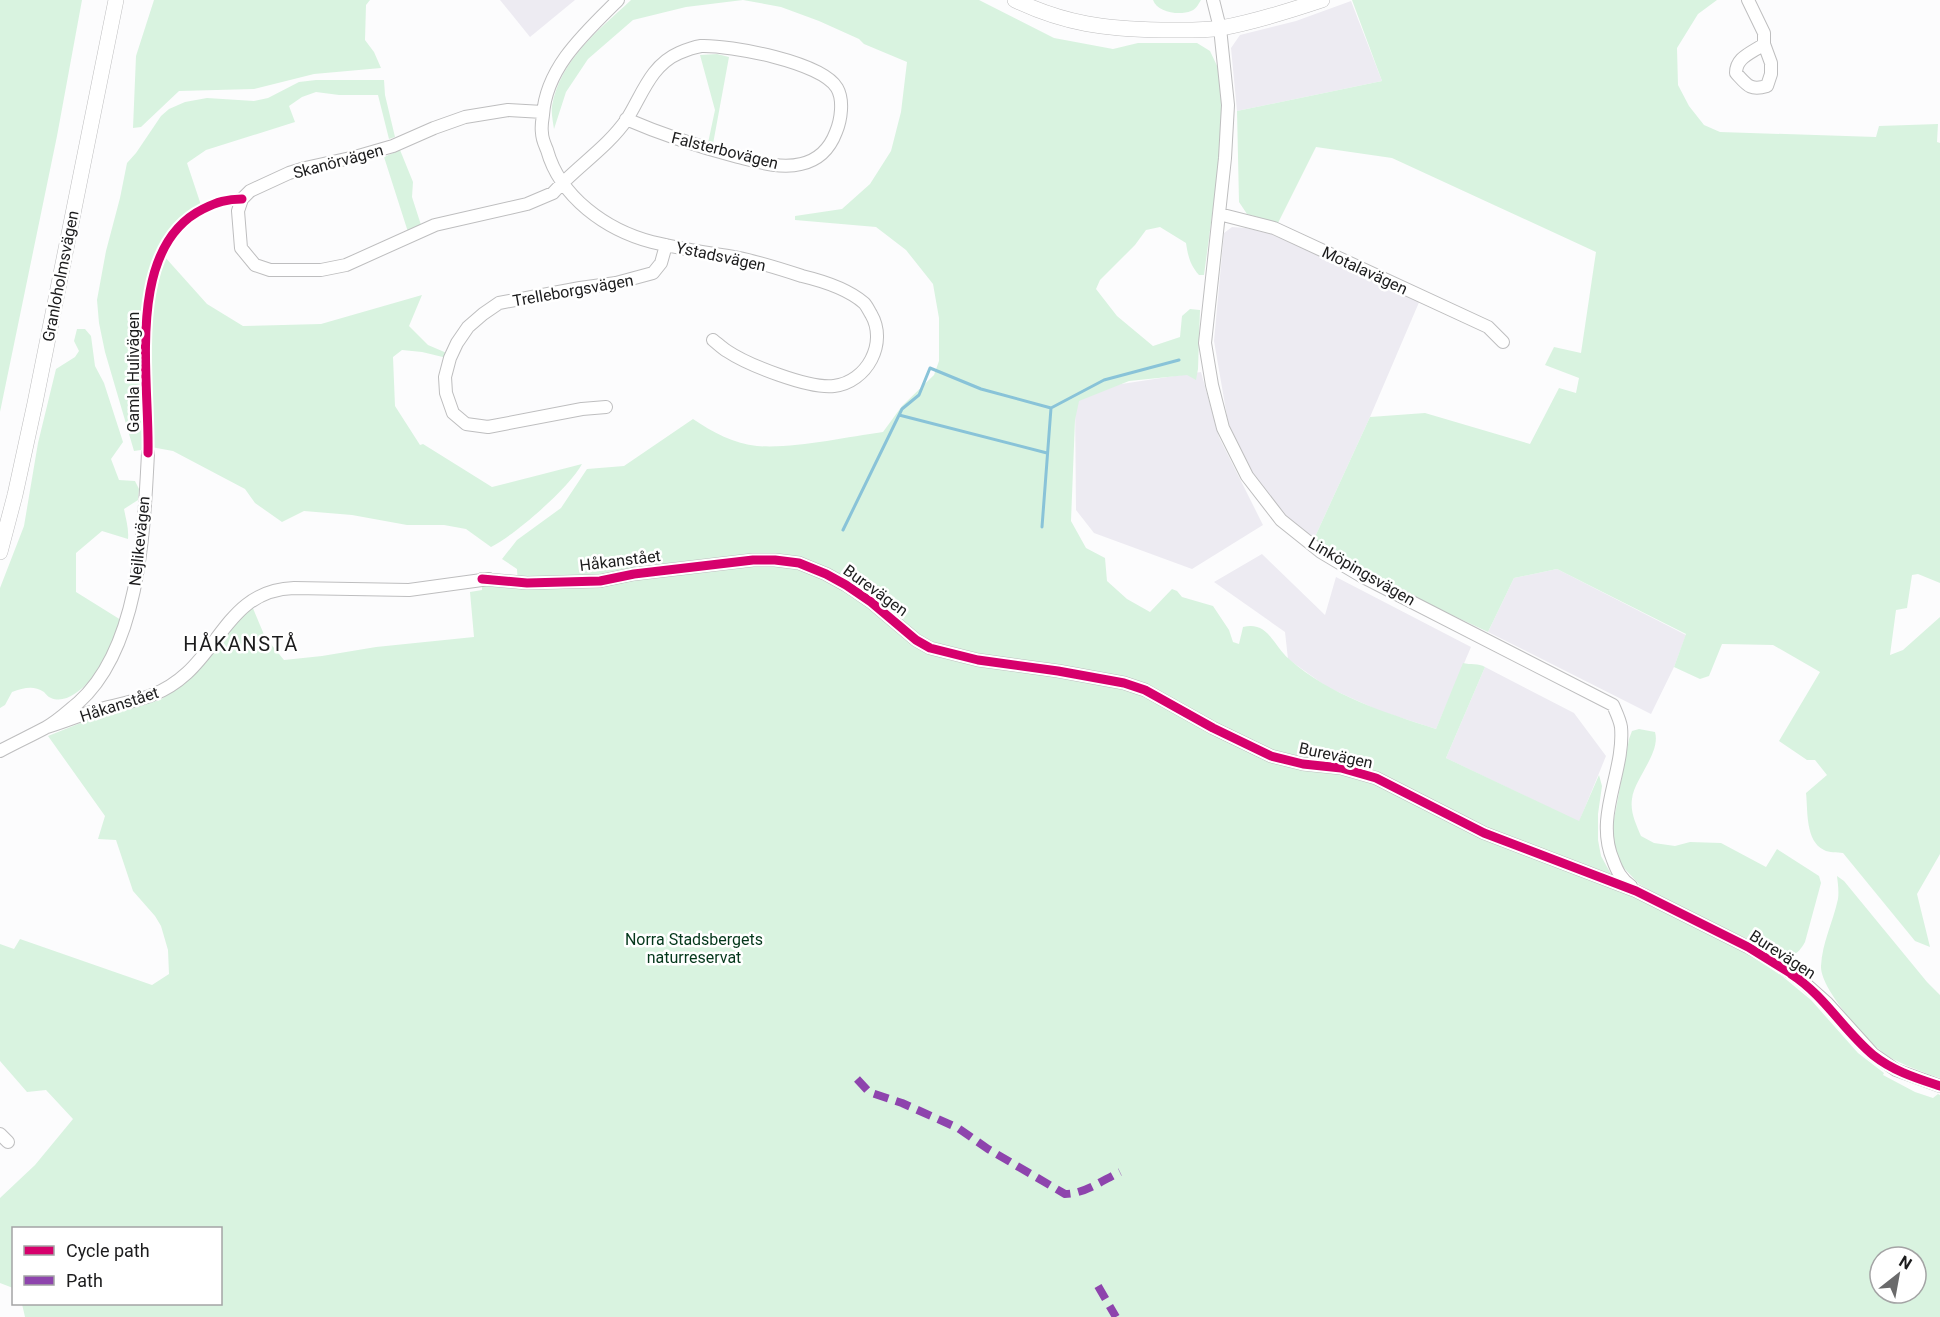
<svg xmlns="http://www.w3.org/2000/svg" width="1940" height="1317" font-family="Roboto,sans-serif">
<style>
.built{fill:#edebf2}
.green{fill:#d9f3e0;fill-rule:evenodd}
.lines{fill:none;stroke-linecap:round;stroke-linejoin:round}
.stream{stroke:#89c3d8;stroke-width:3}
.minor-casing{stroke:#bebebf;stroke-width:14}
.tertiary-casing{stroke:#bebebf;stroke-width:16}
.minor{stroke:#fff;stroke-width:12}
.tertiary{stroke:#fff;stroke-width:15}
.quiet{stroke:#8e44ad;stroke-width:8;stroke-dasharray:15 8;stroke-linecap:butt}
.cycleway-casing{stroke:#fff;stroke-width:13}
.cycleway{stroke:#d6006c;stroke-width:9}
.labels{text-anchor:middle;stroke-width:5;stroke-linejoin:round;paint-order:stroke}
.street-label{font-size:16px;fill:#1c1c1d;stroke:#fff}
.park-label{font-size:16px;fill:#04371b;stroke:#fff}
.quarter-label{font-size:20px;letter-spacing:1.5px;fill:#1c1c1d;stroke:#fff}
</style>
<rect width="100%" height="100%" fill="#fcfcfd"/>
<!-- built -->
<path class="built" d="M500,0H575L530,37Z
M1351,1L1382,81L1237,111L1231,48L1240,35L1296,21Z
M1232,227L1246,228L1271,234L1420,300L1370,417L1314,539L1284,515L1251,472L1229,428L1214,341L1224,233Z
M1201,372L1219,437L1263,525L1192,569L1094,533L1076,510L1075,400L1108,386Z
M1262,554L1325,615L1336,577L1471,647L1436,729L1380,711L1327,687L1288,659L1285,632L1214,582Z
M1557,569L1686,635L1674,667L1651,714L1488,632L1514,578Z
M1485,667L1574,713L1606,756L1579,822L1446,758Z"/>
<!-- green -->
<path class="green" d="M0,0H82L57,136L0,412Z
M154,0H370L366,5L365,40L374,52L381,68L314,74L254,89L179,91L141,127L133,128L136,56Z
M631,0H979L1054,38L1113,49L1138,43H1197L1210,51L1219,70L1222,105L1220,156L1204,275H1199C1190,265 1188,256 1186,243L1160,227L1146,230L1135,245L1100,280L1096,289L1117,316L1153,346L1180,337L1182,316L1190,309L1200,310L1198,369L1196,380L1187,375L1129,381L1079,401L1075,420L1071,521L1086,548L1105,558L1107,581L1127,599L1150,612L1172,589L1177,591L1182,597L1213,606L1229,630L1233,642L1239,644L1243,627C1268,621 1273,645 1289,659C1331,696 1384,712 1436,729L1463,663C1470,665 1479,663 1485,667L1446,758L1579,821L1599,775L1602,786L1598,814V840L1601,856L1611,874L1632,896L1751,955L1782,976L1811,1000L1858,1053L1884,1073L1883,1075L1915,1092L1933,1098L1938,1094L1940,1095V1317H25L22,1304H220V1228H14L13,1288L0,1283V1198L35,1165L73,1119L46,1090L27,1092L0,1061V944L14,949L20,939L152,985L169,974L168,950L161,926L155,916L133,891L116,840L98,839L105,816L48,736L93,718L160,700L178,688L192,674L218,641L252,606L265,637L284,660L322,656L376,647L474,637L470,592L482,590V586L518,585L517,569L502,559L517,540L561,508L587,469L624,466L693,419C712,432 735,444 757,446C794,449 845,437 883,432L902,406L934,375L939,361V318L933,284L906,250L876,227L795,220V216L842,209L870,184L891,151L901,112L907,62L864,44L859,39L819,21L781,7L743,0L686,7L633,20L588,59L566,92L554,129C553,122 551,113 552,106C560,60 599,30 631,0ZM1880,1257H1916V1293H1880Z
M1153,0H1201C1198,5 1196,9 1191,11C1179,16 1157,12 1153,0Z
M1352,0H1717L1698,14L1677,48L1678,85L1689,106L1704,125L1720,132L1876,137L1879,126L1938,124L1937,142L1940,143V583L1918,574L1912,575L1907,608L1896,610L1890,655L1903,650L1940,617V854L1917,894L1930,947L1915,941L1843,853C1837,852 1829,853 1824,850C1805,841 1808,810 1806,793L1827,775L1815,760H1807L1779,741L1820,672L1773,645L1722,644L1709,676L1700,679L1674,667L1686,634L1557,569L1514,578L1488,632C1429,604 1366,578 1314,539L1370,417L1425,413L1530,444L1559,388L1576,393L1579,378L1545,365L1554,347L1581,353L1596,252L1392,158L1316,147L1278,223L1247,214L1239,202L1237,111L1382,81Z
M717,54L729,57L713,144L708,143L715,110L700,55Z
M316,80H384L385,95L395,137L389,139L378,95H339L316,92L302,97L289,106L295,122L206,150L187,163L201,205C149,241 140,295 142,355C142,363 144,371 144,378C145,401 142,424 143,447L141,450L134,451L105,352L99,323L97,300L106,251L120,198L127,163L136,153L161,116L169,109L185,102L207,98L254,101L268,98L299,82Z
M400,150L413,182L412,197L421,225L408,232L384,157Z
M164,256L207,304L243,326L321,324L422,295L409,326L428,345L449,354L447,358L422,352L402,350L393,357L395,406L420,445L423,444L492,487L582,464C569,488 515,535 491,547L466,529L444,525H407L352,515L304,511L282,522L255,503L245,489L173,451L151,447L150,341L152,313Z
M77,329H85L91,336L95,366L104,383L123,442L111,459L119,480L135,481L139,489L138,500L124,509C126,520 129,529 128,539L102,531L76,553V592L121,620C118,629 116,638 112,647C104,665 75,708 51,698C48,697 46,694 44,692C33,685 24,688 12,692L5,705L0,708V588L24,526L38,443L56,369L75,357L79,351L74,341Z
M1639,729L1655,732C1661,753 1634,779 1632,799C1630,812 1636,824 1641,836L1654,843L1675,846L1690,842L1721,843L1766,867L1777,849L1819,876L1821,883L1805,942C1800,951 1796,955 1785,957L1764,946L1679,908L1639,884L1623,867L1615,850L1612,830L1629,739L1632,731Z
M1837,876L1844,881L1927,982L1940,995V1078C1925,1073 1897,1063 1885,1054C1867,1041 1820,989 1821,966C1822,943 1833,922 1838,899C1839,892 1838,884 1837,876Z"/>
<g class="lines">
<!-- stream -->
<path class="stream" d="M899,415L1047,453
M1042,527L1051,408L1104,380L1179,360
M843,530L902,409L919,395L930,368L981,389L1051,408"/>
<!-- minor casing -->
<g class="minor-casing">
<path id="minor" d="M618,0C586,32 546,67 543,115C542,121 541,127 542,133C542,139 545,145 547,150C560,197 606,230 652,242C677,248 702,252 728,256C753,260 778,268 802,276C823,281 848,289 864,303C867,306 869,311 871,314C888,343 867,382 834,386C809,389 748,365 727,351C722,348 717,343 713,340
M1213,0L1220,28L1228,105L1225,158L1205,343L1212,385L1223,428L1247,476L1281,520L1321,552L1363,577L1613,705C1616,712 1620,720 1621,727C1625,772 1594,816 1613,860C1617,871 1621,879 1631,886
M1748,0L1764,33V44L1771,63V74L1767,86C1750,91 1747,85 1736,73C1736,57 1752,53 1764,44
M543,112L508,110L465,117L434,128L393,146L355,157L305,168L289,173L250,191L242,199L238,211L241,248L255,265L270,270H321L346,265L435,225L527,204L553,193C576,167 607,148 627,119C642,95 651,65 679,53C686,50 695,47 701,46C730,45 822,62 837,88C844,100 841,120 836,132C830,148 819,160 801,164C781,169 758,162 738,157C700,147 663,135 626,119
M1219,214L1274,228L1488,327L1503,342
M606,407L582,409L488,427L466,424L453,413L446,393L445,377L450,358L457,343L468,327L483,314L499,303L580,288L616,283L653,273L661,263L666,245
M482,579L527,583L600,581L634,574L753,560H775L799,563L826,574L846,585L871,602L916,640L930,648L978,660L1058,671L1124,683L1145,690L1213,728L1271,756L1303,764L1341,768L1376,778L1484,833L1636,891L1748,947L1778,964L1800,979L1827,1003L1873,1054L1896,1070L1940,1086
M47,727C67,721 87,712 108,707C139,700 162,696 187,673C223,640 235,590 294,588L409,590L489,579
M0,751C15,743 30,736 45,728C57,722 68,711 78,703C140,648 144,530 148,453
M0,1134L8,1142"/>
</g>
<!-- tertiary casing -->
<g class="tertiary-casing">
<path id="tertiary" d="M1015,0C1065,24 1106,29 1161,30C1181,30 1201,31 1221,28C1255,22 1289,11 1322,0
M0,552L15,495L35,403L116,0"/>
</g>
<!-- minor -->
<use href="#minor" class="minor"/>
<!-- tertiary -->
<use href="#tertiary" class="tertiary"/>
<!-- quiet -->
<path class="quiet" d="M857,1079L869,1092L902,1103L958,1128L988,1149L1065,1194C1084,1194 1103,1180 1120,1172
M1098,1286L1116,1317"/>
<!-- cycleway casing -->
<g class="cycleway-casing">
<path id="cycleway" d="M148,453C150,381 124,248 203,209C217,202 227,199 242,199
M482,579L527,583L600,581L634,574L753,560H775L799,563L826,574L846,585L871,602L916,640L930,648L978,660L1058,671L1124,683L1145,690L1213,728L1271,756L1303,764L1341,768L1376,778L1484,833L1636,891L1748,947L1800,979
M1791,974C1825,996 1843,1030 1873,1055C1893,1071 1916,1078 1940,1086"/>
</g>
<!-- cycleway -->
<use href="#cycleway" class="cycleway"/>
</g>
<g class="labels">
<!-- street labels -->
<g class="street-label">
<text transform="translate(725 150) rotate(14)" y="6">Falsterbovägen</text>
<text transform="translate(338 161) rotate(-15)" y="6">Skanörvägen</text>
<text transform="translate(721 256) rotate(12)" y="6">Ystadsvägen</text>
<text transform="translate(1365 270) rotate(25)" y="6">Motalavägen</text>
<text transform="translate(60 276) rotate(-79)" y="6">Granloholmsvägen</text>
<text transform="translate(573 290) rotate(-10)" y="6">Trelleborgsvägen</text>
<text transform="translate(133 372) rotate(-90)" y="6">Gamla Hulivägen</text>
<text transform="translate(139 541) rotate(-84)" y="6">Nejlikevägen</text>
<text transform="translate(620 560) rotate(-7)" y="6">Håkanstået</text>
<text transform="translate(1362 571) rotate(30)" y="6">Linköpingsvägen</text>
<text transform="translate(876 590) rotate(36)" y="6">Burevägen</text>
<text transform="translate(119 704) rotate(-18)" y="6">Håkanstået</text>
<text transform="translate(1336 755) rotate(12)" y="6">Burevägen</text>
<text transform="translate(1783 954) rotate(33)" y="6">Burevägen</text>
</g>
<!-- park labels -->
<g class="park-label">
<text x="694" y="945">Norra Stadsbergets<tspan x="694" dy="18">naturreservat</tspan></text>
</g>
<!-- quarter labels -->
<g class="quarter-label">
<text x="241" y="651">HÅKANSTÅ</text>
</g>
</g>
<!-- legend -->
<rect x="12" y="1227" width="210" height="78" fill="#ffffff" stroke="#a4a4a5" stroke-width="1.5"/>
<rect x="24" y="1246" width="30" height="9" fill="#d6006c" stroke="#a4a4a5" stroke-width="1.5"/>
<text x="66" y="1257" font-size="18" fill="#1c1c1d">Cycle path</text>
<rect x="24" y="1276" width="30" height="9" fill="#8e44ad" stroke="#a4a4a5" stroke-width="1.5"/>
<text x="66" y="1287" font-size="18" fill="#1c1c1d">Path</text>
<!-- north arrow -->
<g transform="translate(1898 1275) rotate(31)"><circle r="28" fill="#ffffff" stroke="#a4a4a5" stroke-width="1.5"/>
<path d="M0-4.5L10 22L0 15L-10 22Z" fill="#6a6a6b"/>
<text y="-9" font-size="16" font-weight="bold" text-anchor="middle" fill="#1c1c1d">N</text>
</g>
</svg>
